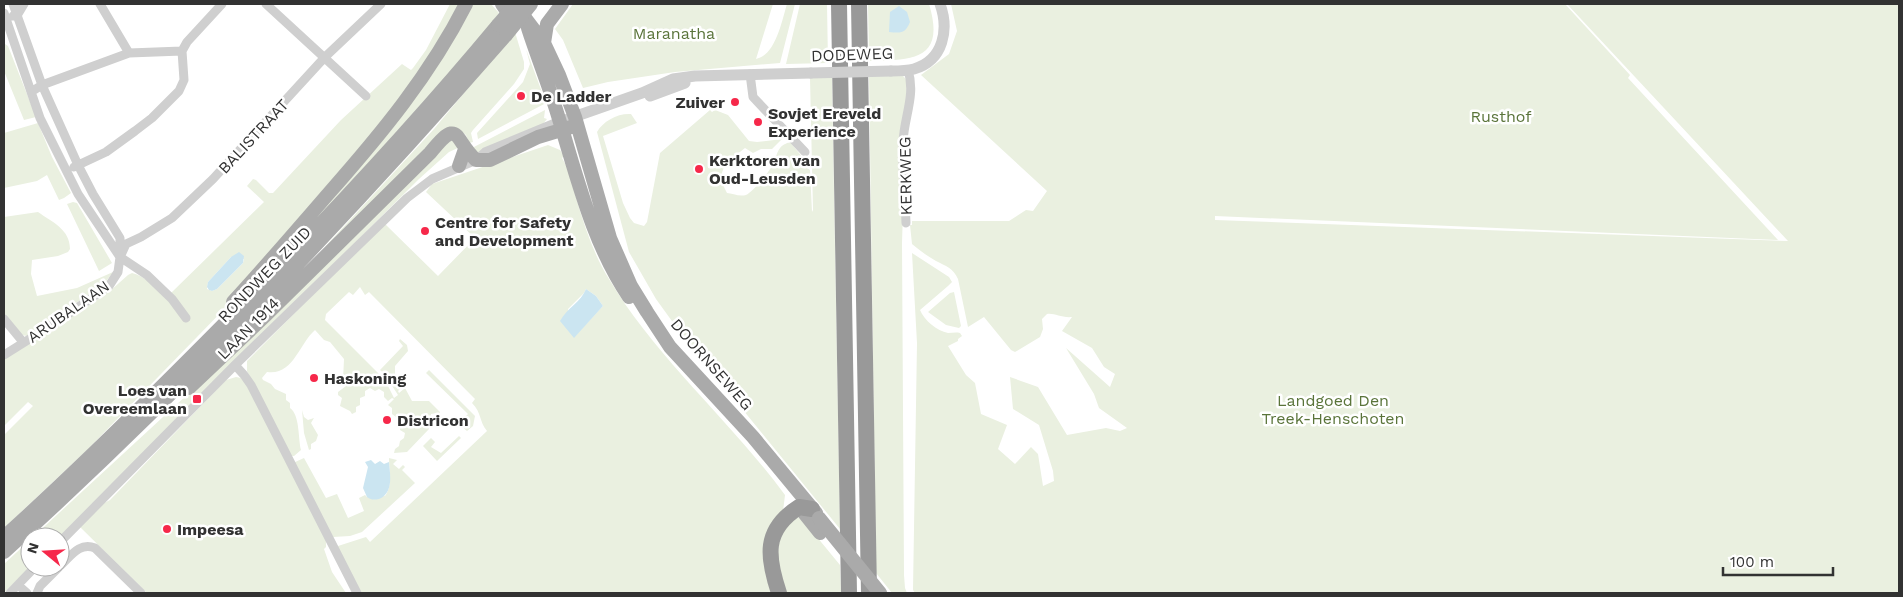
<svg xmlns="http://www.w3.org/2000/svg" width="1903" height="597" font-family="'Work Sans',sans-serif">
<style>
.green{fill:#eaf0e0;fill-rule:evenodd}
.water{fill:#cbe5f1}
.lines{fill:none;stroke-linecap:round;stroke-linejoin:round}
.minor{stroke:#cfcfcf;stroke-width:9}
.tertiary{stroke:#cfcfcf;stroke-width:11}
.primary{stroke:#aaa;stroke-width:14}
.motorway{stroke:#999;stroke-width:16}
.tertiary-bridge{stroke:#cfcfcf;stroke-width:11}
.primary-bridge{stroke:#aaa;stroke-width:14}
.poi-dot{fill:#f6284a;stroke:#fff;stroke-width:2}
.labels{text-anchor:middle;stroke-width:5;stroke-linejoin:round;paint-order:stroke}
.park-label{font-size:16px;fill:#5a743a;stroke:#fff}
.street-label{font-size:16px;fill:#323232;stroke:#fff}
.poi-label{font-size:16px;font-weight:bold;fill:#323232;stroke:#fff;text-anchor:start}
</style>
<rect width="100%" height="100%" fill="#fff"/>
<!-- green -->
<path class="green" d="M450,4H461L415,84L233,300L87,450L4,528V435L33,406L28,402L4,426V359L76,314L110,291L128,275L132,273C154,279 172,304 186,321L190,319L171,293L264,202L247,186L253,179L256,180L269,193H273L341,120L402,64L411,70L413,68L426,50ZM231,257L244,259L243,263L217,289L212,291L207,289L208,282Z
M469,4H491L499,13L488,30L301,239L299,232L357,165Z
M573,4H773L756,59C776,55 782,20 787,4H795L780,63L675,72L608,82L583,88L563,40L555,29Z
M800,4H827L828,63L786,64Z
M868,4H929C946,60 913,60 869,61Z
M951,4H1565L1630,75L1628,78L1778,240L1215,216V220L1788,241L1567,4H1899V593H915L913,590L917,343L912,253L949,277L952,282L948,286L920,310C924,320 937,331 948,333C952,333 956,332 960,333L962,336L958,339V341L948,346L966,375L975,383L981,414L1007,425L998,449L1015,464L1031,447L1038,454L1043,486L1054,481L1053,471L1039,425L1013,409L1010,377L1038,387L1067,435L1106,428L1120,431L1127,428L1099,408L1094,394L1066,348L1110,387L1115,374L1104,367L1092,348L1062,331L1072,317C1061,318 1055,313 1047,314L1042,319L1043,329L1040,337L1015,352L1011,350L984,317L968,327L958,279C953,268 946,266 936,261C927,256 919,250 912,244L910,225H912V221H1009L1026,210L1033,211L1047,191L921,75L949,54L957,31Z
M515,32L524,62V69L514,84L473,130L471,133L473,142L469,143L466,135L456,128L323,249L434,129Z
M5,44L8,46L36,117L24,120L4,71Z
M526,49L546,103L478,139L477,133L523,82L530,64Z
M902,75L907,80L902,243L904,575L905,588L907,593H892L876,573L869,76Z
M832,77L840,529L682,335L656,299L629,252L597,132C603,121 618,113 631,114L637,123L603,136L623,203L630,218L634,223L644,226L647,222L660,153L710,110L712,112L715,110L728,115L749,141L757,142L782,139L772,149H761L753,153L745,148C727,163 714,169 727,193C732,193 739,197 746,195C752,193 772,169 774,162C778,153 777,146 790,142L804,159L806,167L810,170L812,212L813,210L810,78Z
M545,110L544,118L547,119L543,124L478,153L472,148Z
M38,123L52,157L71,193L64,198L59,200L47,175L37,181L4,188V133Z
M454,139L460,147L449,152L419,179L60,537H33L215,369L447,140Z
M548,145L560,150L564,156L562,158C570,171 573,187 577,201C585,228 594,255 609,279C656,358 730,420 785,495L773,593H362L343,566L337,548L338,546L366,537L370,542L487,431C479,422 482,413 472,403L475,399L369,292L365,295L360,287L353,295L349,292L326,314L325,320L385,380L394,398L398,395L387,378H394L403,386L398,391L399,393L405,388L412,401H429L440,412V416L437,413L431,414L429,429L407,452L394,453L395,449L399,446L400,441L404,438L405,433L400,430V425L396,422V417L392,414V408L388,405L394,399L392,398L388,401L384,397V392L379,389L375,391L370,388L365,391V396L360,398V405L356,407V412L352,414L350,411L340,406L342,398L338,395V392L346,386L343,380L344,359L330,342L324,340L315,330C299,344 293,376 267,372L262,378L263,380L271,384L275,389L286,394V400L290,403V408C300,415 298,438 301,450L294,456H289L247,371V361L384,223L438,276L475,238L426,192L432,184ZM586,289L596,296L603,306L574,337L568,309L584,293Z
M73,202L77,203L112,263L99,271L67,204Z
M38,212C52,222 70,229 70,249L68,252L58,256L32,260L31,274L37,296L77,288L113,272L104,284L27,336L21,335L15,329L4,314V217Z
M954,292L961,326L959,328L946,325L928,312L950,293Z
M400,339L407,345L408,351L395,366V375H386L380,370L403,346L399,341Z
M429,370L475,416L473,426L467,431L461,426L466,421L464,418L468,414L426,373Z
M236,377L241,378L246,383L326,539V547L324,549L332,572L346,593H147L80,527L104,503L110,500L226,380Z
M302,410L304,417L308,420L314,418L311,423L318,435L316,441L311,444V449L309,450L304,433Z
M459,436L461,438L437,461L423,446L431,438L435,442L431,447L441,453Z
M304,458L326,498L337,494L348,518L364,511L359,498L365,495L367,497L385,496C393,485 389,471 389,458L397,460L393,464L399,469L403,465L405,467L402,470L415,483L362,532L350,536L333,537L293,463Z
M798,517L803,520L840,565L841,593H783C774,558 764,542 798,517Z
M30,540V567L4,593V564Z"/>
<!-- water -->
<path class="water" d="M899,6L907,12L910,22C905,34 901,33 889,32L890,12Z
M239,252L244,256L243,263L217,289L212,291L209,290L207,287L208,282L231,257Z
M586,289L596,296L603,306L574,338L560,321C567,308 581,302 586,289Z
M371,460L375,464L380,461L384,464L389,462C390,474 394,493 379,499C374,500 371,500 367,497L363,488L368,467L365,462Z"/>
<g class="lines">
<!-- minor -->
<path class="minor" d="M100,4L129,53
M266,4L366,96
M4,13L40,118L78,194L120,257L147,275L172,299L186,318
M13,16L18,14L24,4
M182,51L187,42L222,4
M750,74L753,97L805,152
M31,92L42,85L129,53L182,51
M74,167L106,152L135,131L152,118L179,91L184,80L182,51
M906,223C905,196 902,169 903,142C904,117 916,95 908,70
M121,255L126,244L141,237L172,218L213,179L325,57L381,4
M4,319L23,342
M4,355L55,323L109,286L118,272L120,257V238L93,194L78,165L42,85L13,4
M235,365L244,375L251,385L357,593
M60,542L235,365L407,198L432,179L476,160L485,152L560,121
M60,566C71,556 79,542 95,548L141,593
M18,585L27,593
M10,593L35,567
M37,593L40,586L59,567"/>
<!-- tertiary -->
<path class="tertiary" d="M891,71C898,71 907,71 914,69C944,60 949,29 940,4
M650,96L685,83
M568,119L642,93L673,79L695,76L811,73"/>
<!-- primary -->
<path class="primary" d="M502,4L515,23
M516,6L544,43L559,75L575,117L610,238L631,286L647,312L670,347L753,437L816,513
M528,28C538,59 550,88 559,119C578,180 593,244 629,297
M544,43L547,24L562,4
M459,166L465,149
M233,302C266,266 297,230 329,193C381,134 430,75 466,4
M189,388L266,315L430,153C460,116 453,139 476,160H490L538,137L571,127
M800,508L820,533
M4,537C84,465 160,389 235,313C326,220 415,125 498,25
M4,552C182,391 348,216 506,35"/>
<!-- motorway -->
<path class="motorway" d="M839,4L849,593
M859,4L869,593
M779,593C767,557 763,530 799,507L812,509"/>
<!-- tertiary-bridge -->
<path class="tertiary-bridge" d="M811,73L891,71"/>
<!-- primary-bridge -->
<path class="primary-bridge" d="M498,25L516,4
M506,35L531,4
M819,518L880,593"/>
</g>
<!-- markers -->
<g class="poi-dot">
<circle cx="521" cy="96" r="5"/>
<circle cx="735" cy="102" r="5"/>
<circle cx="758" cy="122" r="5"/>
<circle cx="699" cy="169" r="5"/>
<circle cx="425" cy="231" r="5"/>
<circle cx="314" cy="378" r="5"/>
<rect x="192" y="394" width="10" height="10" rx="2.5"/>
<circle cx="387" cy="420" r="5"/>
<circle cx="167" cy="529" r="5"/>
</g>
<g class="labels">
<!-- park labels -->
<g class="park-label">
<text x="674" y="39">Maranatha</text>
<text x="1501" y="122">Rusthof</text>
<text x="1333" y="406">Landgoed Den<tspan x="1333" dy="18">Treek-Henschoten</tspan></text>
</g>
<!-- street labels -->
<g class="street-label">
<text transform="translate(852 54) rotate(-2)" y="6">DODEWEG</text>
<text transform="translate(253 136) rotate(-47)" y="6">BALISTRAAT</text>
<text transform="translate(905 176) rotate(-91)" y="6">KERKWEG</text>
<text transform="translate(264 274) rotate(-46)" y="6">RONDWEG ZUID</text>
<text transform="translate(68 311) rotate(-35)" y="6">ARUBALAAN</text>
<text transform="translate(248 328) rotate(-45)" y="6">LAAN 1914</text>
<text transform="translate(712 364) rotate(49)" y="6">DOORNSEWEG</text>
</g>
<!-- poi labels -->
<g class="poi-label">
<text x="531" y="102">De Ladder</text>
<text x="725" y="108" text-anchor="end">Zuiver</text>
<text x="768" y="119">Sovjet Ereveld<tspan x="768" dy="18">Experience</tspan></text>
<text x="709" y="166">Kerktoren van<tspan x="709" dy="18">Oud-Leusden</tspan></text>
<text x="435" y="228">Centre for Safety<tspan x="435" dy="18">and Development</tspan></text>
<text x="324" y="384">Haskoning</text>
<text x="187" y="396" text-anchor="end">Loes van<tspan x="187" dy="18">Overeemlaan</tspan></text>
<text x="397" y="426">Districon</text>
<text x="177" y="535">Impeesa</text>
</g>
</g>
<!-- border -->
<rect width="1903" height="597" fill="none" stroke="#323232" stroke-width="10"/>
<!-- north arrow -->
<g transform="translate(45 552) rotate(288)"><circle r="24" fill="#ffffff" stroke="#adadad"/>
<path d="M0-4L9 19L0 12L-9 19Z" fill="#f6284a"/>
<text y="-8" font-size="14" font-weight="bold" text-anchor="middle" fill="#323232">N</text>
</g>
<!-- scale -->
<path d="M1723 567v8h110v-8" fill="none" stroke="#323232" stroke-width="2.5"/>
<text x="1730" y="567" font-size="15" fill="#323232" stroke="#ffffff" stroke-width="4" paint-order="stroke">100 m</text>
</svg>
